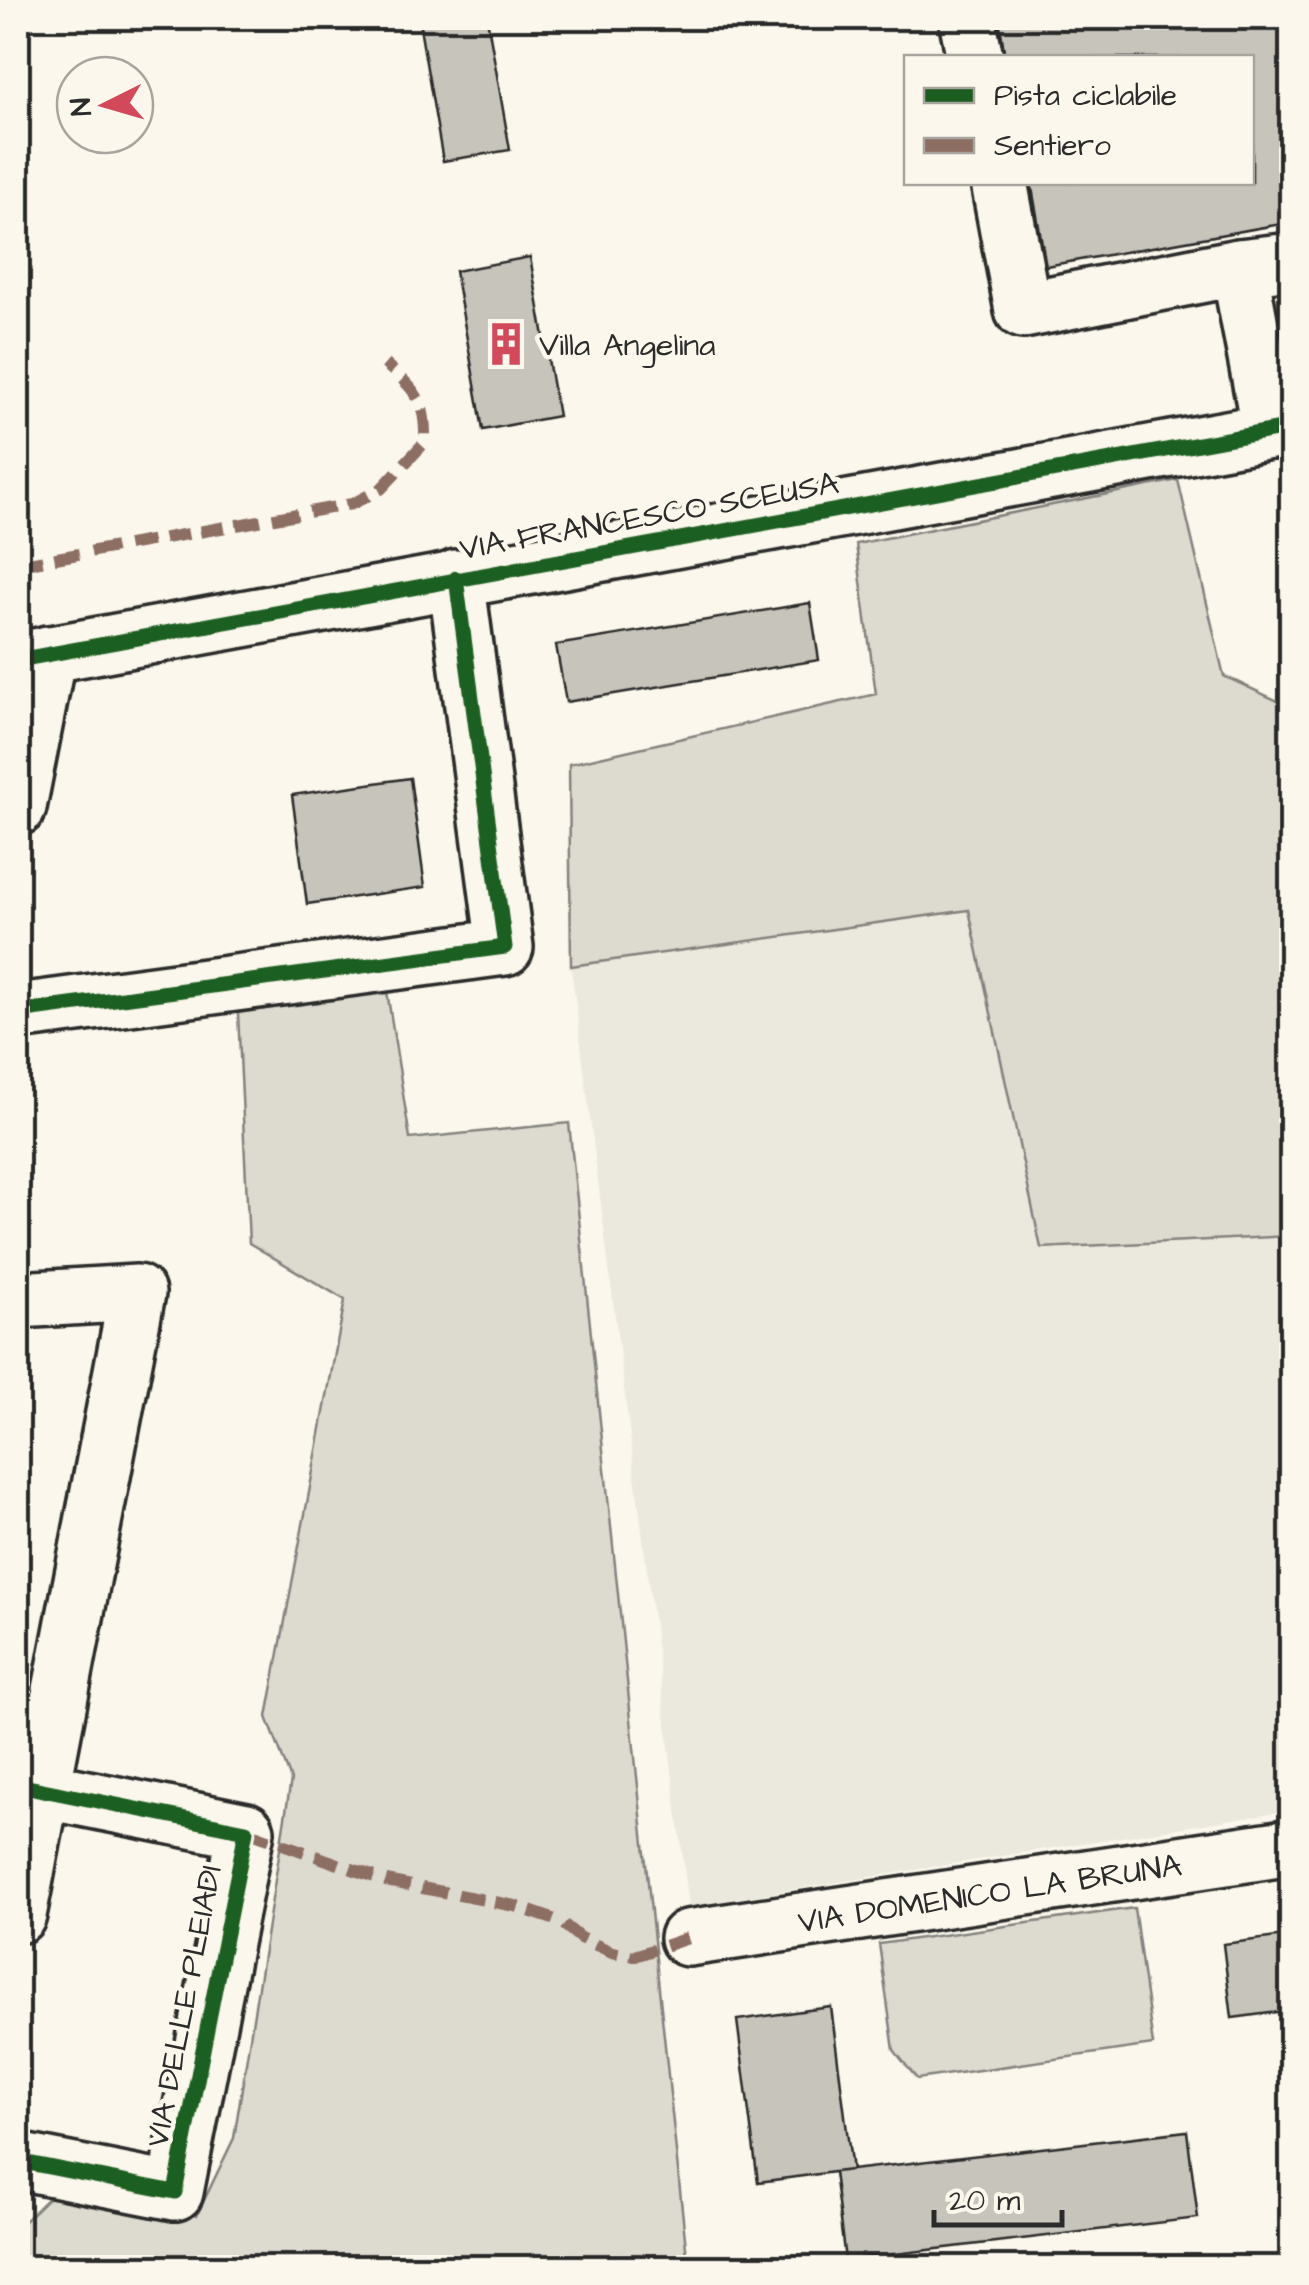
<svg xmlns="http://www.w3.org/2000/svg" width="1309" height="2285" font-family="'Architects Daughter',sans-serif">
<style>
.built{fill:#ebe8de}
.green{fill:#dddad0;stroke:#84827e;stroke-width:2.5}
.building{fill:#c7c4bc;stroke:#2b2b2b;stroke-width:2.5}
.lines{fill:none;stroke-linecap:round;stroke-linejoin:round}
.minor-casing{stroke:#2b2b2b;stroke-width:62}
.minor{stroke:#fbf7ec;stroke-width:55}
.quiet{stroke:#8d6e63;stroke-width:12;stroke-dasharray:25 12;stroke-linecap:butt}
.cycleway-casing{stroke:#fbf7ec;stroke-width:21}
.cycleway{stroke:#1b5e20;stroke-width:15}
.labels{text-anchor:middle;stroke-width:9;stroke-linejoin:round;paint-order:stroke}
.poi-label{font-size:32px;fill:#2b2b2b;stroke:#fbf7ec;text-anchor:start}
.street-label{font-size:32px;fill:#2b2b2b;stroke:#fbf7ec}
</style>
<rect width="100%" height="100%" fill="#fbf7ec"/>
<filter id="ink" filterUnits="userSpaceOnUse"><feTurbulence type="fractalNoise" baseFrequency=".01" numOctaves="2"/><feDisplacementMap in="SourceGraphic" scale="20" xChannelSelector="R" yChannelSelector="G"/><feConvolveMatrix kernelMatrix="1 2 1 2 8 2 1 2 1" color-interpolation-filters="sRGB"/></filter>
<g filter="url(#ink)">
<!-- built -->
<path class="built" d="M969,910L1041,1248L1291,1236V1810L689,1906L571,966Z"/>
<!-- green -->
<path class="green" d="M1178,480L1224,676L1291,707V1236L1041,1248L969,910L571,966L569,764L876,694L856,544Z
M387,991L410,1139L569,1123L688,2267L18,2268V2227L59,2187L197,2215L234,2138L291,1780L267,1717L345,1300L249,1243L238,1013Z
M1134,1908L1153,2045L917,2079L894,2050L879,1944Z"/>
<!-- building -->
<path class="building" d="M445,18H487L510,150L443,161L419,22Z
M999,18H1292V222L1046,266L1031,182H1252V58H1005Z
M530,257L558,416L483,430L455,271Z
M810,603L819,660L566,702L556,645Z
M410,778L425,887L307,904L292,795Z
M1292,1935V2010L1232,2018L1223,1944Z
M831,2007L852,2170L834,2172L1187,2131L1198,2218L845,2260L834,2172L758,2182L737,2020Z"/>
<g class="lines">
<!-- minor casing -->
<g class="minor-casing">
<g id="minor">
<path d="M967,18L975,58"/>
<path d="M999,182L1023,310L1239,267L1292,261"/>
<path d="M1239,267L1270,431"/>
<path d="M18,660L1292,427"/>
<path d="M18,807L48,654"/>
<path d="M18,1012L505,947L456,578"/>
<path d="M18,1300L137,1293L18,1915"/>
<path d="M18,1785L246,1831L175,2192L18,2161"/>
<path id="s1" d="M688,1938L1292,1847"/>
</g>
</g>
<!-- minor -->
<use href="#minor" class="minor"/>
<!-- quiet -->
<path class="quiet" d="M18,565L352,504L381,489L425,442C426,400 416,390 385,364
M246,1831L386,1881L515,1906L561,1922L580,1938L612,1952L635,1956L688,1938"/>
<!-- cycleway casing -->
<g class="cycleway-casing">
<path id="cycleway" d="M18,660L1292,427
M18,1012L505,947L456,578
M18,1785L246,1831L175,2192L18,2161"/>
</g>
<!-- cycleway -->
<use href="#cycleway" class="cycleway"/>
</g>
</g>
<!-- icons -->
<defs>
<g id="building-bare" transform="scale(3.45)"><path d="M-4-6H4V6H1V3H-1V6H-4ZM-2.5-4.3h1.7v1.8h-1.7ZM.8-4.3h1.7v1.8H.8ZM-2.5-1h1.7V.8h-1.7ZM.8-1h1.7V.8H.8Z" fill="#d1495b" stroke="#fbf7ec" stroke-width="2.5" paint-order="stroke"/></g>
</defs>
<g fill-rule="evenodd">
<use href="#building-bare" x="506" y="344"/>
</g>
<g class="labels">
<!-- poi labels -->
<g class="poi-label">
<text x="539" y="355">Villa Angelina</text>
</g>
<!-- street labels -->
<g class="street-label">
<text transform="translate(649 515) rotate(-10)" y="11">VIA FRANCESCO SCEUSA</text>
<text dy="11" stroke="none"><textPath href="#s1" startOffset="305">VIA DOMENICO LA BRUNA</textPath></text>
<text transform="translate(183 2006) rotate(-79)" y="11">VIA DELLE PLEIADI</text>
</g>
</g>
<!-- margin -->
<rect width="1309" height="2285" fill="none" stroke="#fbf7ec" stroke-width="60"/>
<rect x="30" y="30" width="1249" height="2225" fill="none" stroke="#2b2b2b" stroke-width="4" filter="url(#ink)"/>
<!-- legend -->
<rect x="904" y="55" width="350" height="130" fill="#fbf7ec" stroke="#a8a59f" stroke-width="2.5"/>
<rect x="924" y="88" width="50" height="15" fill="#1b5e20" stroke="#a8a59f" stroke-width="2.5"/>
<text x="994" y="105" font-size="30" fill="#2b2b2b">Pista ciclabile</text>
<rect x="924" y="138" width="50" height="15" fill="#8d6e63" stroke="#a8a59f" stroke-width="2.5"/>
<text x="994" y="155" font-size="30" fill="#2b2b2b">Sentiero</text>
<!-- north arrow -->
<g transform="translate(105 105) rotate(265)"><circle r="48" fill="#fbf7ec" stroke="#a8a59f" stroke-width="2.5"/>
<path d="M0-8L18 38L0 25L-18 38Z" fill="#d1495b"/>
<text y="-15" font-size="28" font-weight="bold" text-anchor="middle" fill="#2b2b2b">N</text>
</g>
<!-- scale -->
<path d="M934 2210v15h128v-15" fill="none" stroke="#2b2b2b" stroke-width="5"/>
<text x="949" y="2210" font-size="30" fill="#2b2b2b" stroke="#fbf7ec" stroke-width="8" paint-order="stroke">20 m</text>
</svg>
